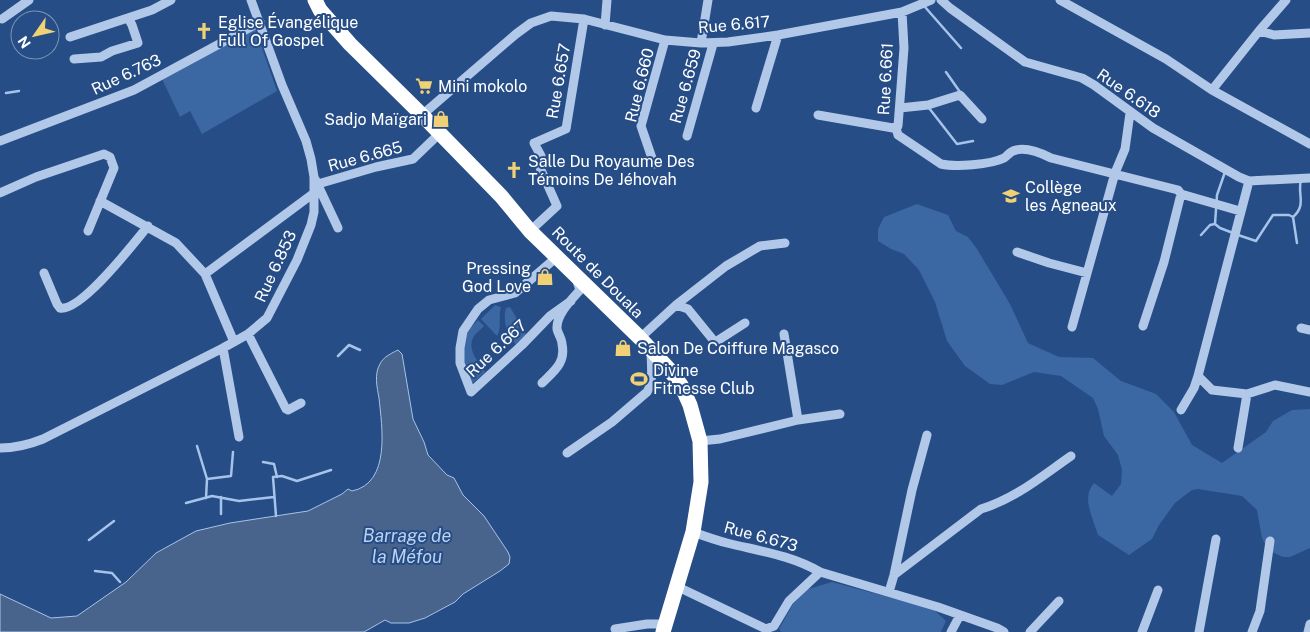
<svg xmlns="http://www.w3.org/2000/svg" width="1310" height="632" font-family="'Public Sans',sans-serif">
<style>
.green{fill:#3b67a2}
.water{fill:#48648c;stroke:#a6c3e9}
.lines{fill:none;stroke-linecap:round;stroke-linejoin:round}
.stream{stroke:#a6c3e9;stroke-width:2.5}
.minor{stroke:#b1c8e8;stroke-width:9}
.highway{stroke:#fff;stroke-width:15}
.labels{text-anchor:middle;stroke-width:4;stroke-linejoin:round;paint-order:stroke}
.poi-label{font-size:16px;fill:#fff;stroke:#264d86;text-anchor:start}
.street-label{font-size:16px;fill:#fff;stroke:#264d86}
.water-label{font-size:18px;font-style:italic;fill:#bdd2ef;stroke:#264d86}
</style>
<rect width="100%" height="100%" fill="#264d86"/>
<!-- green -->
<path class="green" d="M255,28L277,91L202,134L190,111L180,117L162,79Z
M917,204L948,215L956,231L968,237L977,249L1010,304L1028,343L1059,357L1093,358L1121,381L1156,394L1174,412L1192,445L1222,463L1266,432L1273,421L1292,410L1310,409V548L1290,557H1283L1268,550L1262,538L1257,510L1242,496L1198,489L1192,490L1175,503L1159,525L1152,539L1129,555L1098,535C1093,518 1081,498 1094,483L1112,496L1121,484L1122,470L1118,455L1104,436L1098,409L1093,398L1061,376L1034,372L1002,385L990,384L965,366L947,341L935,302L919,270L904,254L891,249L878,241V229L884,217Z
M495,305L501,307C498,317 502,327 497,336L481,319Z
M510,307L527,336L517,346C508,333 502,324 506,308Z
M478,320L484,326C481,330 475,333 473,338C467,350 479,363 485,372L469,386C461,363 461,350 467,327L470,328Z
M832,582L933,609L946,621L941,632H781L779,629L793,604L808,589Z"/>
<!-- water -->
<path class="water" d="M398,350L402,354L413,419L424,442L428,455L447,475L454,478L463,495L484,516L508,552L510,557L509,564L500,571L463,594L455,602L425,618L409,623H391L385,620L364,632H0V594L51,618L77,616L126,582L156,553L196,531L230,523L308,511L342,494L348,489L352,491C391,483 382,427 379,398C377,387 374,374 380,364C383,357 392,353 398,350Z"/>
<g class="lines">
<!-- stream -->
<path class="stream" d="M925,7L961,48
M946,72L960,92
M6,93L19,91
M929,108L957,144L973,141
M1293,217C1307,205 1297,194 1301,180
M1293,217L1297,243
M1215,224L1220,228L1233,233
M1215,224L1217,195L1225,172
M1201,235L1210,225L1215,224
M1238,235L1256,241L1273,215H1289L1293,217
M338,356L349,345L360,350
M197,446L207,479L206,498
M263,462L274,464L277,477
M207,479L231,476L233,452
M221,497V514
M186,503L212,496L239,501L274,497
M276,516L273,477L282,476L297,481L331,470
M89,540L114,521
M95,571L112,573L120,582"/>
<!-- minor -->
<path class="minor" d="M941,0L950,8L1025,62L1082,78L1094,85L1153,128L1239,177L1249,181L1310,178
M1060,0L1166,59L1212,90L1310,144
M2,19L29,0
M605,25L607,0
M1259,31L1274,35L1310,33
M70,37L152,10L171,0
M701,43L708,0
M74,59L101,57L112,51L138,43L132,25L128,18
M1212,90L1259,31L1286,0
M756,108L778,35
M900,108L928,105L960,95L982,119
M422,115L516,34L531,23L551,16L584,19L665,40L701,43L728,42L778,35L902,12L931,0
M818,115L893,128L898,126L904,48L902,12
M896,128L898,135L941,164C955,167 990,165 1004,158C1007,156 1010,152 1013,151C1025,146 1041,153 1051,158L1178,190L1181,194L1164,262L1143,326
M687,136L713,44
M0,141L134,90L260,22
M654,164L641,126L665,40
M315,179L338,228
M318,184L376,167L413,159L440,133
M0,193L36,177L104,154L110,157L114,168L88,231
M1181,194L1240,211
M100,201L176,243L205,274L234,342
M530,231L557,206L538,163L541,156L534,143L566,129L584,19
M1017,252L1049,263L1087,273
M558,256L515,293L489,300L478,309L463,331L460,348V363L471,392L522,345L550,316L571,301
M44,273L57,304L60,308C81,312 134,243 148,226
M205,274L314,193
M676,305L688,309L714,341H717L745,323
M1072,327L1115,173L1125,149L1130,113
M1301,328L1310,330
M248,334L286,409L288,410L301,403
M784,334L798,420
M640,338L676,305L726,266L760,246L785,243
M223,348L239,437
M1198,376L1249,181
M542,383C554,371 566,363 562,344C562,339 558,334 557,329C556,315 571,300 580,290L576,278
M1181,410L1194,388L1198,376L1212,390L1247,394L1275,385L1310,392
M700,441L720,439L798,420L840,414
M0,448C16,448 28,445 43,439L223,348L248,334L267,318L297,260L311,225L314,212V177L311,159L306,141L282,85L251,0
M1238,448L1247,394
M567,453L612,422L647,392C654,381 651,364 651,350
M820,572L938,607L997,628L1004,632
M894,575L981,509C1015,499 1042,476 1071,456
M676,586L766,629L774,626L789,601L820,572C791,555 759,551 727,543C715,540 704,536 693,532
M889,592L894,575L912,490L927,435
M615,629L647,624H665
M951,632L960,615
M1030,632L1059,601
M1142,632L1158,590
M1199,632L1216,539
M1252,632L1260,611L1270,541
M1308,632L1310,624"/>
<!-- highway -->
<path class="highway" d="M315,0L320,10L350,44L422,115L501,196L530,231L640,338L668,368L681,385L690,405L700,441L701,482L693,532L663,632"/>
</g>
<!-- icons -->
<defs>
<g id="church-bare" transform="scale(1.35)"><path d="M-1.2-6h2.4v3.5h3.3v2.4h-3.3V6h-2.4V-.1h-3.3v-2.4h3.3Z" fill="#f1d176" stroke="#264d86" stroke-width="2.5" paint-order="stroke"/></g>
<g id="supermarket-bare" transform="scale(1.35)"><path d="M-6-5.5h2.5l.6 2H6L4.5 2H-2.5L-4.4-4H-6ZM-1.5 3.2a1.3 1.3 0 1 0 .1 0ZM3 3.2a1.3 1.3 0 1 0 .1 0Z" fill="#f1d176" stroke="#264d86" stroke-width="2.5" paint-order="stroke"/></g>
<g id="shop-bare" transform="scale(1.35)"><path d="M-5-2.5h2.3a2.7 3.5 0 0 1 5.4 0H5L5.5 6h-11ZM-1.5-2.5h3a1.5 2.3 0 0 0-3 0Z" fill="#f1d176" stroke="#264d86" stroke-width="2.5" paint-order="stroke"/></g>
<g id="school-bare" transform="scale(1.35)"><path d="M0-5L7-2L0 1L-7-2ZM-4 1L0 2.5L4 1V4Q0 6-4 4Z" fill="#f1d176" stroke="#264d86" stroke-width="2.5" paint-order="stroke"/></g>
<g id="stadium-bare" transform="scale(1.35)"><path d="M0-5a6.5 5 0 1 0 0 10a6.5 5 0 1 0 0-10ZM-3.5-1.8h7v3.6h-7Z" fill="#f1d176" stroke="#264d86" stroke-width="2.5" paint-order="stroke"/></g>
</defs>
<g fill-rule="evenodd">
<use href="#church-bare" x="204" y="31"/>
<use href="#supermarket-bare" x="424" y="86"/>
<use href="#shop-bare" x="441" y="119"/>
<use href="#church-bare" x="514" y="170"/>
<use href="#school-bare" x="1011" y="196"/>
<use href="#shop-bare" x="545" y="277"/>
<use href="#shop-bare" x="623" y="348"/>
<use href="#stadium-bare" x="639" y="379"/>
</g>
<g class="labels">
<!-- poi labels -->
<g class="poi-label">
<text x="218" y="28">Eglise Évangélique<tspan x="218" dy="18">Full Of Gospel</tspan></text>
<text x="438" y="92">Mini mokolo</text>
<text x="427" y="125" text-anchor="end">Sadjo Maïgari</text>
<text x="528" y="167">Salle Du Royaume Des<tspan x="528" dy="18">Témoins De Jéhovah</tspan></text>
<text x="1025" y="193">Collège<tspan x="1025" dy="18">les Agneaux</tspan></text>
<text x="531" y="274" text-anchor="end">Pressing<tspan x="531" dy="18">God Love</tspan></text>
<text x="637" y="354">Salon De Coiffure Magasco</text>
<text x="653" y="376">Divine<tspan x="653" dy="18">Fitnesse Club</tspan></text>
</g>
<!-- street labels -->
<g class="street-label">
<text transform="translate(734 24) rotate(-5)" y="6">Rue 6.617</text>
<text transform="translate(126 74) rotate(-25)" y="6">Rue 6.763</text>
<text transform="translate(885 79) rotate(-87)" y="6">Rue 6.661</text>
<text transform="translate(558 81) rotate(-80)" y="6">Rue 6.657</text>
<text transform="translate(639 85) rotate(-76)" y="6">Rue 6.660</text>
<text transform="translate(685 86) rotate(-74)" y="6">Rue 6.659</text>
<text transform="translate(1129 93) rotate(35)" y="6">Rue 6.618</text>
<text transform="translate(365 156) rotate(-15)" y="6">Rue 6.665</text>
<text transform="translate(275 266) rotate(-65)" y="6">Rue 6.853</text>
<text transform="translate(598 272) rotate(45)" y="6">Route de Douala</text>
<text transform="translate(496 348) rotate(-43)" y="6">Rue 6.667</text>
<text transform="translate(761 536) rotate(15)" y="6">Rue 6.673</text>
</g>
<!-- water labels -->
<g class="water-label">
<text x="407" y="542">Barrage de<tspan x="407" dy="21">la Méfou</tspan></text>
</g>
</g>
<!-- north arrow -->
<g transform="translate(35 35) rotate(236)"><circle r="24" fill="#264d86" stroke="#7d94b6"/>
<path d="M0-4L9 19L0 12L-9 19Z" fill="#f1d176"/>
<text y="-8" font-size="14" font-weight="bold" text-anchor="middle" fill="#ffffff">N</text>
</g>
</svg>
